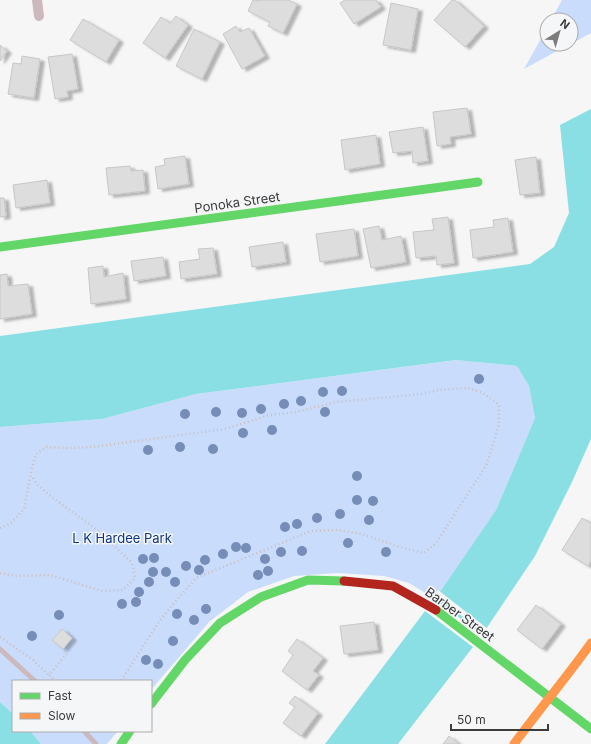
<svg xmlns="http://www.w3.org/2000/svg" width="591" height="744" font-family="Inter,sans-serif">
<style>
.green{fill:#cadcfb}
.water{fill:#8adfe4}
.pier{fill:#f6f6f6}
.building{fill:#ddd;stroke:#c8c7c8;filter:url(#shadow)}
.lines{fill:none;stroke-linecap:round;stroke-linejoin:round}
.path{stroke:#c9bec0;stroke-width:2.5;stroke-dasharray:1 3;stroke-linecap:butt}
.lane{stroke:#ccb9bd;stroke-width:5}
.street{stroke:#ccb9bd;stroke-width:10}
.fast{stroke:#63d668;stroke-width:9}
.slow{stroke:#ff974d;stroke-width:9}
.jam{stroke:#b3261e;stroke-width:9}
.tree{fill:#758db7}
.labels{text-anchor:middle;stroke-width:3;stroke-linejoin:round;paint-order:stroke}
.street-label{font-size:13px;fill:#3b3b3c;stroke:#f5f6f7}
.park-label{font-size:13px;fill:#0c3784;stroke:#f5f6f7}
</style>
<defs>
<filter id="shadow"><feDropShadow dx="4.5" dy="2.5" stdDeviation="1" flood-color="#0004"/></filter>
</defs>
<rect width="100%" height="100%" fill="#f6f6f6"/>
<!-- green -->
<path class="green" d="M562,0H591V33L571,44V20H551Z
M547,28V44H570L524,69Z
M457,360L517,366L529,386L535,418L496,510L435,599L409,583L384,576L338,573L294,576L248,592L209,622L151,690V681H13V714L0,702V427L102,419L196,394Z
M30,731H118L107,744H41Z"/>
<!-- water -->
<path class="water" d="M591,109V439L572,482L535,556L482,635L435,599L496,510L535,418L529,386L517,366L456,360L196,394L102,419L0,427V336L530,264L554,247L569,213L560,125Z
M425,611L473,647L398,744H325Z
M0,702L13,714V731H30L41,744H0Z"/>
<!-- pier -->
<path class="pier" d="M438,590L488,629L485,634L435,595Z"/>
<!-- building -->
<path class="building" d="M253,0L261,1L262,0H288L297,4L283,33L268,26L270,22L248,11Z
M345,0H376L381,7L354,24L340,3Z
M452,0H455L484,26L465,47L434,20Z
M391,3L418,9L411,50L383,45Z
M176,16L188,25L165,58L143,43L161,17L170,23Z
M83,19L119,40L106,62L70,40Z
M236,26L240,32L249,28L265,56L242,69L223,34Z
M194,29L220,42L202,79L176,66Z
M0,45L7,51L0,61Z
M72,54L78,89L67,91L68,97L55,99L48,57Z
M22,56L40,59L34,98L8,94L13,63L21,64Z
M467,108L471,134L450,137L451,144L437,146L433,112Z
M423,127L428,161L413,163L412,151L393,153L389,132Z
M376,135L380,164L345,170L341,140Z
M185,156L189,184L158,189L155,167L165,165L164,159Z
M536,157L540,193L520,195L515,160Z
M130,166L131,171L143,170L145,191L109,195L106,168Z
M47,180L50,203L16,208L13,185Z
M0,198H4L6,216L0,217Z
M448,217L454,263L437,265L436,256L416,258L413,232L434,230L432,219Z
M508,218L513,252L473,258L470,230L494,227L493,220Z
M379,226L382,240L401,236L406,262L371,268L363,229Z
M354,229L358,256L320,262L316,234Z
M283,242L286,262L252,267L249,247Z
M213,248L217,274L181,279L179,262L200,259L198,249Z
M163,257L166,276L134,281L131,261Z
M103,266L104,277L123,273L126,299L91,304L88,268Z
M7,274L8,286L28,284L32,314L0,319V275Z
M582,518L591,523V561L588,566L562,550Z
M536,605L561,624L542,649L517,630Z
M374,622L378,650L344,654L340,626Z
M62,629L72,638L63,649L52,640Z
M297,639L323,658L313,671L319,675L307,690L282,671L293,655L288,651Z
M295,696L318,713L301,736L283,723L295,707L289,703Z
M449,736L459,744H443Z"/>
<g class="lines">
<!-- path -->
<path class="path" d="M0,528L11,523L24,509L32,468L36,454L46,447L69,448L93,447L225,429L270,415L296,412L337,402L422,394L439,390L468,388L483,393L499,405V424L487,464L436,543L424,553L400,547L362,534L336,530L311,531L223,567L196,578L175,602L158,623L121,681
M0,573L15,576L50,575L102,591L123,590L135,578L132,563L97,530L49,495L36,483L32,476
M0,637L33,660L49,675
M56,681L49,675L67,653L63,649"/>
<!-- lane -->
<path class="lane" d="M0,649L35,681
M84,731L96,744"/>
<!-- street -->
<path class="street" d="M37,0L39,16"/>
<!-- fast -->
<path class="fast" d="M0,247L478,182
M436,610L591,729
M151,704L185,660L220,623L261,597L308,580L344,581
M121,744L130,731"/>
<!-- slow -->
<path class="slow" d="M514,744C539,710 566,678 591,643"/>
<!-- jam -->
<path class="jam" d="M344,581L393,586L436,610"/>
</g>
<!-- trees -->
<g class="tree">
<circle cx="479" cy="379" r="5"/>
<circle cx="342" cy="391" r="5"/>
<circle cx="323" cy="392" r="5"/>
<circle cx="301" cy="401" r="5"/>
<circle cx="284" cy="404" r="5"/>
<circle cx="261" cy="409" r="5"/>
<circle cx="216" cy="412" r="5"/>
<circle cx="325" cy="412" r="5"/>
<circle cx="242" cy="413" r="5"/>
<circle cx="185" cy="414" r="5"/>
<circle cx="272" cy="430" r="5"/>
<circle cx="243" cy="433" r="5"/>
<circle cx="180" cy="447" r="5"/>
<circle cx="213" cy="449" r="5"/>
<circle cx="148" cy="450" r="5"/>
<circle cx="357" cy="476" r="5"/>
<circle cx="357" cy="500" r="5"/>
<circle cx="373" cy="501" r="5"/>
<circle cx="340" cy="514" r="5"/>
<circle cx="317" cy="518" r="5"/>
<circle cx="369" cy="520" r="5"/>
<circle cx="297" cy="524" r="5"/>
<circle cx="285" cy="527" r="5"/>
<circle cx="348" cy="543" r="5"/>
<circle cx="236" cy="547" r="5"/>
<circle cx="246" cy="548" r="5"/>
<circle cx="302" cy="551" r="5"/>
<circle cx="281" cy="552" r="5"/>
<circle cx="386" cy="552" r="5"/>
<circle cx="223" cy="554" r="5"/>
<circle cx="154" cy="558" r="5"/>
<circle cx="143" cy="559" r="5"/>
<circle cx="265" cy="559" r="5"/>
<circle cx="205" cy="560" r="5"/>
<circle cx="186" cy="566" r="5"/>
<circle cx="199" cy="570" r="5"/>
<circle cx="268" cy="571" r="5"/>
<circle cx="153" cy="572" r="5"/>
<circle cx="166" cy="572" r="5"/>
<circle cx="258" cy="575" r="5"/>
<circle cx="149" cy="582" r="5"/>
<circle cx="175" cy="582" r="5"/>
<circle cx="139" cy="592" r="5"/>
<circle cx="136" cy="602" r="5"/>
<circle cx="122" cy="604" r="5"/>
<circle cx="206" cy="609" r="5"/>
<circle cx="177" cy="614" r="5"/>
<circle cx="59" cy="615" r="5"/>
<circle cx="194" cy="620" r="5"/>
<circle cx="32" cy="636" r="5"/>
<circle cx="173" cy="641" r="5"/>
<circle cx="146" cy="660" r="5"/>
<circle cx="158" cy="664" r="5"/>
</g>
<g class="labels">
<!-- street labels -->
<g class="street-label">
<text transform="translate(237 202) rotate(-8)" y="5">Ponoka Street</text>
<text transform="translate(460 614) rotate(36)" y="5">Barber Street</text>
</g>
<!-- park labels -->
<g class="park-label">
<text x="122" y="543">L K Hardee Park</text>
</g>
</g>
<!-- legend -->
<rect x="12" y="680" width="140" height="52" fill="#f5f6f7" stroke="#ababac"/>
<rect x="20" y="693" width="20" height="6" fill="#63d668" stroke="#ababac"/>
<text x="48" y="700" font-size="12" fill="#3b3b3c">Fast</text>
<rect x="20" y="713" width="20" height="6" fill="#ff974d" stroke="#ababac"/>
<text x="48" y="720" font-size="12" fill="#3b3b3c">Slow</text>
<!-- north arrow -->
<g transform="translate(559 32) rotate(37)"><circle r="19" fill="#f5f6f7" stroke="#ababac"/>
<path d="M0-3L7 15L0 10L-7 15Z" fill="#7c7c7d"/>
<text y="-6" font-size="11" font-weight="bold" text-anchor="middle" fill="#3b3b3c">N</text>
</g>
<!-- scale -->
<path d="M451 724v6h97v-6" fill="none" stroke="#3b3b3c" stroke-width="2"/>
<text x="457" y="724" font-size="12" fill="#3b3b3c" stroke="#f5f6f7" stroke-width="3" paint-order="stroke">50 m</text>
</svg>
